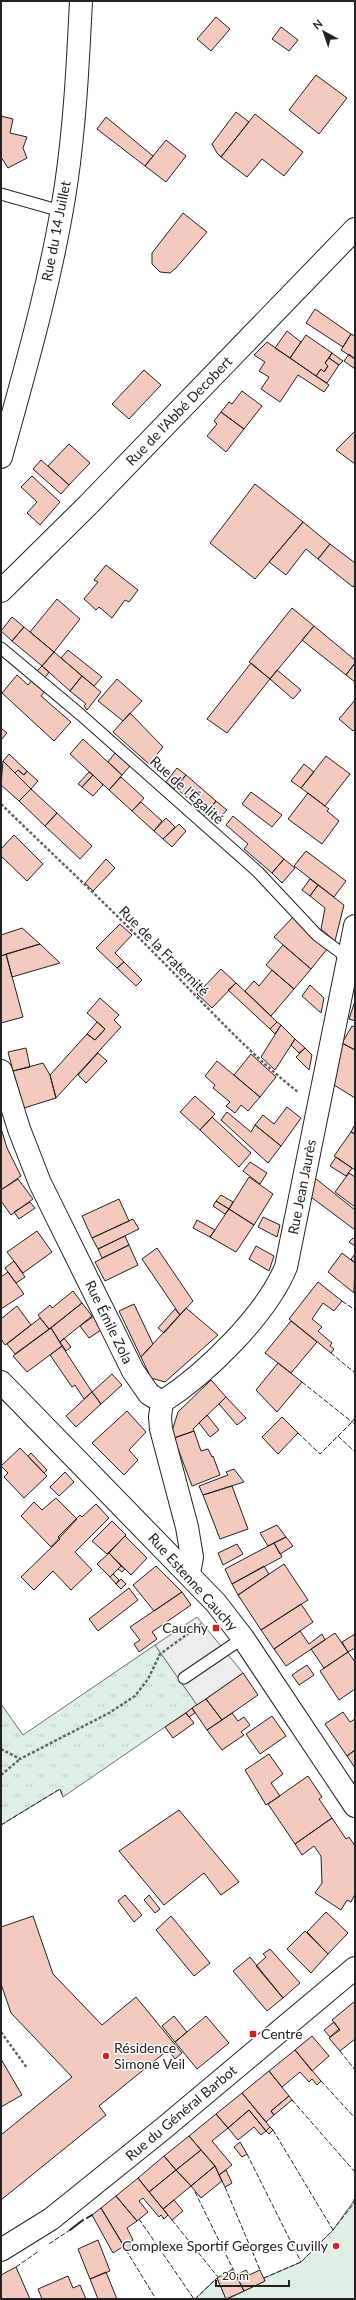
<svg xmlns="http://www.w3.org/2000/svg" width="356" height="2300" font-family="Lato,sans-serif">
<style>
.grass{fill:url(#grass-tufts);stroke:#6f6f6f}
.garden{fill:#e0efe3;stroke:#6f6f6f}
.parking{fill:#ededed;stroke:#6f6f6f}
.building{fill:#f3c9c0;stroke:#222}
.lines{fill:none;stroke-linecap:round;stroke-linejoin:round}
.lane-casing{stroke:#222;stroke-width:13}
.street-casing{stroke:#222;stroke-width:24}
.secondary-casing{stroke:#222;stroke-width:24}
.path{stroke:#646464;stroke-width:2.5;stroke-dasharray:3 2;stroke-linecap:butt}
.lane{stroke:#fff;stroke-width:11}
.street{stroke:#fff;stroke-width:22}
.secondary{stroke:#fff;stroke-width:22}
.fence{stroke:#222;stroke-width:1;stroke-dasharray:5 2;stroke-linecap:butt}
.wall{stroke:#222;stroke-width:2}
.poi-dot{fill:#c62828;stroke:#fff;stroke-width:1.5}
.labels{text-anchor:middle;stroke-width:3;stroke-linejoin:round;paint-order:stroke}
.street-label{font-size:14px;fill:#222;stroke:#fff}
.poi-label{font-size:14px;fill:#222;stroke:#fff;text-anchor:end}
</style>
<defs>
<pattern id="grass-tufts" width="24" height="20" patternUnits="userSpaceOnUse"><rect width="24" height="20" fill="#e0efe3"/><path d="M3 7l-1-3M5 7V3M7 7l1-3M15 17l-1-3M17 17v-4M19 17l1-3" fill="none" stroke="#c0cdc2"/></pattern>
</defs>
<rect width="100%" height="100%" fill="#fff"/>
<!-- grass -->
<path class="grass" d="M155,1645L197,1705L63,1797L60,1789L1,1825V1704L23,1735Z"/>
<!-- garden -->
<path class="garden" d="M355,2199V2299H228L265,2281L264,2278L301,2262L333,2230Z
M217,2278L226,2299H195Z"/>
<!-- parking -->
<path class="parking" d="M197,1617L243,1673L197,1705L155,1645Z"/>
<!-- building -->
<path class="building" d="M216,17L230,29L211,51L197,39Z
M281,27L298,40L289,51L272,39Z
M316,75L347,98L319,134L289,110Z
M236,112L249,122L221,157L217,153L212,144Z
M255,114L303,152L284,176L262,159L247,177L221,157Z
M1,116L13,119L10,133L27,137L23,148L27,158L8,168L1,157Z
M106,117L153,156L145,166L97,129Z
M166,140L186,156L166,182L145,166Z
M183,213L207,232L176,268L170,273L160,272L152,264V253Z
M315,309L351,334L343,347L306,323Z
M287,331L301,342L290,358L275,348Z
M351,334L355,336V359L341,350Z
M306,335L332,353L325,363L328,366L324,372L321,369L316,376L290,358Z
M267,342L329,385L324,392L298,375L280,402L261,389L269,377L259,371L265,362L254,355Z
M332,353L343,361L339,365L329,358Z
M349,354L355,359V369L344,361Z
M329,358L339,365L327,383L316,376L321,369L324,372L328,366L325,363Z
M144,370L161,385L129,419L112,404Z
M242,391L262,406L244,429L221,412L229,402L232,404Z
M221,412L244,429L226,452L207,436L217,424L214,421Z
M355,431V464L336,450Z
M69,444L90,463L69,485L48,466Z
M41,460L69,485L61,494L33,469Z
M32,476L60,502L40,525L27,513L37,502L21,487Z
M255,484L303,522L255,579L210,543Z
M303,522L330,544L318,559L306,549L286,575L269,562Z
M330,544L355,563V584L353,587L318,559Z
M106,565L138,590L129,602L125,600L112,618L99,607L96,610L84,599L98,582L94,580Z
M57,599L80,619L54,652L30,632Z
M292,608L314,626L270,679L249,662Z
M12,617L24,627L12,641L1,631Z
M314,626L355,660V663L346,675L302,640Z
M24,627L54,652L42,666L12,641Z
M68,650L102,677L94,686L61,658Z
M54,652L82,676L70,691L42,666Z
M251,663L270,679L227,733L207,719Z
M355,663V682L346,675Z
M42,666L49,672L45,678L37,671Z
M277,670L301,690L293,699L270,679Z
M17,675L28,685L32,680L45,691L41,696L71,722L54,741L2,693Z
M82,676L101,692L87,710L84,706L86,704L70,691Z
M117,679L142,701L123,721L98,701Z
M355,700V729L353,731L339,719Z
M130,713L163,747L149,764L113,732Z
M1,728L7,733L1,740Z
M83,739L122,775L109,790L70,754Z
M115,753L130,766L122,775L108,762Z
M9,754L27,771L24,775L18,770L15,773L3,761Z
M326,756L350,774L325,806L301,788Z
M3,761L31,789L19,801L1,785Z
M304,764L314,772L301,788L291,781Z
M177,768L186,775L174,789L166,782Z
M18,770L24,775L27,771L38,781L31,789L15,773Z
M89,772L93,775L82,787L78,784Z
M93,775L103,785L93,796L82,787Z
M186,775L216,801L202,818L197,813L200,809L175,787Z
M121,777L144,798L132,811L109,790Z
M31,789L57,813L45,826L19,801Z
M251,792L282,815L272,827L242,804Z
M308,793L329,809L327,811L339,821L322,844L288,819Z
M216,801L227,810L216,822L206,814Z
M141,802L162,821L154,831L132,811Z
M57,813L92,846L80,859L45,826Z
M233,816L284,859L272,873L244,849L248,844L226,825Z
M166,818L175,827L163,839L154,831Z
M179,824L186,831L172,847L163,839Z
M14,835L43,864L27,881L1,856V849Z
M306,851L346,881L334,897L294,866Z
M106,859L115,868L93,891L85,883Z
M284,859L295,868L282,883L272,873Z
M310,879L318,885L310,896L302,890Z
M318,885L344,905L335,941L321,929L325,908L310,896Z
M293,917L327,949L311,969L274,937Z
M120,924L132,935L115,953L124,962L117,968L96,948Z
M22,928L40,944L1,956V935Z
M40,944L60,963L12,977L6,954Z
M283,945L311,969L294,989L266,965Z
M6,954L23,1017L1,1023V956Z
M124,962L142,980L136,986L117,968Z
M221,969L236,983L212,1008L197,994Z
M272,970L294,989L271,1016L245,991L254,981L259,986Z
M236,983L277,1022L270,1029L228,990Z
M310,985L324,998L321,1013L302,996Z
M100,998L119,1015L114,1020L121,1027L56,1098L50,1075L87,1034L95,1040L105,1029L87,1013Z
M355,1001V1021L349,1019Z
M97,1022L105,1029L95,1040L87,1034Z
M277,1022L281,1025L275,1034L270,1029Z
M281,1025L295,1039L275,1070L261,1057Z
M352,1026L355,1027V1050L342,1043Z
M295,1039L305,1048L299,1053L291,1045Z
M342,1043L355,1050V1098L334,1085Z
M26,1048L30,1067L13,1071L8,1052Z
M305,1048L312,1055L309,1070L296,1057Z
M98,1053L107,1061L86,1083L78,1075Z
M251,1054L276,1077L260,1097L234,1075Z
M217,1061L260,1097L248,1111L241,1105L235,1113L226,1106L230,1102L213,1088L215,1085L205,1076Z
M43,1063L50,1075L56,1098L24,1108L13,1071Z
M195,1096L215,1114L200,1130L180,1112Z
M287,1107L301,1118L281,1146L255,1125L263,1115L274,1124Z
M227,1112L251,1132L255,1125L281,1146L268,1163L221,1120Z
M212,1117L251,1153L239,1167L200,1130Z
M354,1126L355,1127V1134L351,1132Z
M1,1128L7,1148L21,1176L1,1190Z
M351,1132L355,1134V1170L334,1156Z
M336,1157L352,1168L346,1176L330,1166Z
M250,1162L267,1173L260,1184L243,1171Z
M349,1173L355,1177V1207L335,1192Z
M249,1177L273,1194L254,1225L229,1209Z
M315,1178L355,1210V1230L311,1197Z
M18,1179L33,1199L11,1215L1,1201V1190Z
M221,1195L233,1202L229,1209L216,1201Z
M119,1199L129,1221L92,1238L82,1216Z
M216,1201L229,1209L225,1214L213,1206Z
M30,1202L35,1208L19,1219L14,1212Z
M229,1209L254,1225L236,1252L210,1237Z
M263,1217L280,1225L277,1237L258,1227Z
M133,1219L139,1229L98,1249L92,1238Z
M197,1220L215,1230L210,1237L193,1228Z
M37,1231L52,1252L23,1273L7,1252Z
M125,1236L129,1245L102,1258L98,1249Z
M353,1238L355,1239V1246L349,1242Z
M129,1245L138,1265L105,1281L95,1262Z
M256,1246L274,1256L269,1271L249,1259Z
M157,1248L193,1301L180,1315L142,1259Z
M342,1253L355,1263L354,1293L328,1272Z
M355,1254V1263L351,1259Z
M14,1261L25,1277L16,1283L5,1268Z
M8,1272L24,1294L1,1309V1277Z
M318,1282L342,1301L334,1311L323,1303L312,1319L322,1327L318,1331L332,1343L330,1346L334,1349L331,1353L289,1319Z
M73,1291L82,1303L49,1329L38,1315L50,1305L52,1308Z
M82,1303L92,1316L60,1342L51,1328Z
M134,1304L153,1344L141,1357L119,1311Z
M17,1306L31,1325L5,1345L1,1339V1319Z
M186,1308L218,1335L165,1382L151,1378L141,1357Z
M175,1309L180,1315L164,1333L158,1328Z
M94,1316L101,1330L89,1338L80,1326Z
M40,1318L49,1329L15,1354L7,1344Z
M291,1321L317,1342L291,1373L265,1353Z
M51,1328L62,1346L27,1372L13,1356Z
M64,1338L71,1347L66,1351L60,1342Z
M62,1346L92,1392L84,1399L75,1385L72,1387L50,1355Z
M278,1363L302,1382L277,1412L256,1390Z
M112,1374L122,1385L101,1404L92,1392Z
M211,1380L226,1397L193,1429L194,1431L174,1438L172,1431L178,1412Z
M92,1392L101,1404L76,1427L66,1416Z
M226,1397L246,1418L237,1425L219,1404Z
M127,1411L146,1432L129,1450L138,1460L124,1475L92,1443Z
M207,1415L219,1430L210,1437L199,1423Z
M282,1417L298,1433L278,1454L262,1437Z
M194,1431L201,1451L208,1449L212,1457L213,1456L220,1475L192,1486L174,1438Z
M20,1448L47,1476L24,1498L4,1477L8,1473L1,1466Z
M31,1453L47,1470L44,1473L28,1456Z
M234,1469L244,1482L203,1495L199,1486L228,1475L226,1472Z
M65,1472L74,1482L59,1496L50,1487Z
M232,1486L248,1529L220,1539L203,1495Z
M56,1498L77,1519L51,1547L21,1516L34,1502L42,1510Z
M96,1504L109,1518L75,1552L92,1570L71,1590L53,1571L34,1590L21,1577L60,1539L58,1537L80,1515L82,1517Z
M112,1521L126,1535L107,1554L92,1541Z
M277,1525L286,1537L268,1546L260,1533Z
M125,1536L147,1558L131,1575L109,1553Z
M286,1537L293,1546L280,1554L274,1543Z
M274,1543L282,1557L232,1584L225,1569Z
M237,1544L243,1554L223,1565L218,1553Z
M109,1553L121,1566L110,1577L97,1564Z
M284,1564L308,1600L261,1630L238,1595Z
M121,1566L125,1569L122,1572L118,1569Z
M156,1566L182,1592L154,1611L133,1585Z
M264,1566L269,1574L238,1595L232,1584Z
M113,1574L119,1580L116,1584L110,1577Z
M121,1579L126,1584L121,1589L116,1584Z
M129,1588L138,1600L98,1631L89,1619Z
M182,1592L191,1605L152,1632L157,1639L139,1652L134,1644L140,1640L130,1627Z
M301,1604L313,1622L274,1649L261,1630Z
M300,1631L309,1644L322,1634L325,1640L286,1666L274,1649Z
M335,1633L348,1652L324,1668L311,1649Z
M355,1634V1648L348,1652L342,1642Z
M348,1652L355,1662V1689L339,1700L320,1671Z
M307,1665L314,1675L299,1685L292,1675Z
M243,1673L258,1695L222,1720L206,1699Z
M206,1699L222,1720L207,1730L192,1708Z
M192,1708L195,1713L189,1717L186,1713Z
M343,1712L350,1722L355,1719V1750L347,1756L325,1724Z
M186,1713L194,1723L173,1738L165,1727Z
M232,1713L238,1721L244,1717L250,1725L241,1732L244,1735L222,1750L207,1730Z
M272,1716L286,1736L260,1754L246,1734Z
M355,1750V1768L347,1756Z
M269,1754L283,1774L271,1783L280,1796L266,1805L245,1770Z
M308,1776L322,1797L319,1799L332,1818L295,1844L268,1804Z
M179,1810L239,1882L221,1895L204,1873L164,1905L119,1851Z
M332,1818L346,1839L349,1837L355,1846V1894L351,1902L347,1900L341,1910L315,1893L322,1883L321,1856L314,1846L302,1855L295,1844Z
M125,1895L142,1915L134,1922L118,1901Z
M149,1895L160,1909L155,1913L144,1900Z
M326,1912L348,1933L328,1954L307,1932Z
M33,1916L53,1974L102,2025L136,1997L182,2053L175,2059L168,2050L99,2106L106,2115L1,2200V2135L72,2077L11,2013L1,1984V1927Z
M171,1916L210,1963L194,1976L156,1930Z
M305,1931L328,1954L311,1973L287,1949Z
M270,1949L300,1983L283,1998L256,1966L266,1957L263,1954Z
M250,1957L283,1998L267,2011L233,1971Z
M355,2001V2039L340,2051L329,2038L340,2030L332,2020Z
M174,2016L187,2032L175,2042L162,2026Z
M206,2016L229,2043L197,2069L175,2042Z
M334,2022L339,2029L330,2037L324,2030Z
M312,2036L329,2056L312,2071L295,2050Z
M295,2050L321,2081L317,2085L312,2079L309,2082L300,2072L282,2087L269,2071Z
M1,2059L22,2095L1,2107Z
M269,2071L289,2096L271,2111L274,2115L266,2122L242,2093Z
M242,2093L270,2127L266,2131L249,2110L228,2128L216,2114Z
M289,2096L292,2100L274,2115L271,2111Z
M249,2110L266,2131L261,2135L254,2127L238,2140L228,2128Z
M216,2114L228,2128L212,2141L232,2165L219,2175L215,2166L189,2136Z
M270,2127L273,2130L269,2134L266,2131Z
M189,2136L201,2150L176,2170L164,2156Z
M240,2142L247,2154L242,2157L234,2147Z
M201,2150L215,2166L191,2186L176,2170Z
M164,2156L176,2170L149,2192L138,2178Z
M215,2166L222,2181L201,2198L191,2186Z
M176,2170L191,2186L163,2209L149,2192Z
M226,2170L232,2183L225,2187L219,2175Z
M138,2178L168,2215L164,2219L161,2215L159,2217L143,2198L139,2201L148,2212L137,2221L116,2196Z
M116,2196L137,2221L127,2228L133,2240L129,2243L132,2247L126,2250L101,2208Z
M174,2200L183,2211L172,2220L163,2209Z
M101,2208L124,2246L113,2253L92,2215Z
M98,2240L110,2271L90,2279L78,2249Z
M16,2267L30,2299H1V2275Z
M233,2269L244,2291L226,2299L217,2278Z
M246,2270L249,2275L260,2270L265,2281L244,2291L236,2275Z
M106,2272L117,2299H98L90,2279Z
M68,2276L73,2288L80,2285L86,2299H42L38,2289Z"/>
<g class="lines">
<!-- lane casing -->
<g class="lane-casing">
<path id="lane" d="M1,194L61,211
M1,648L81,715L258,872L317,935L348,958
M184,1678L243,1638"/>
</g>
<!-- street casing -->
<g class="street-casing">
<path id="street" d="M1,457C26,367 52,277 66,185C75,124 78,62 81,1
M1,591L88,505L355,229
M1,1071L19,1129L40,1183L133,1371L149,1394L162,1402
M162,1402C206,1374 266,1315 286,1267L355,926
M162,1402L160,1417L161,1429L187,1527L192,1557L189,1573"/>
</g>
<!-- secondary casing -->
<g class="secondary-casing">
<path id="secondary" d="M1,1382L216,1603L243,1638L355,1806
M1,2250L51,2219L164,2128L355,1968"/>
</g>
<!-- path -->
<path class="path" d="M1,804C49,851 98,896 145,944C195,993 243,1049 298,1092
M1,1749L20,1759L109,1713L135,1696L148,1679L160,1654L203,1623
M1,1775L20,1759
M1,2032L27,2068"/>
<!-- lane -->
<use href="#lane" class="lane"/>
<!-- street -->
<use href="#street" class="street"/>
<!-- secondary -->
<use href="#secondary" class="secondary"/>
<!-- fence -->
<path class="fence" d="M342,1301L355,1310
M331,1353L355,1373
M302,1382L352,1422L355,1418
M298,1433L320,1454L352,1422L355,1424
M338,1436L355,1452
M1,1825L60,1789L63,1797
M340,2051L355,2070
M321,2081L355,2118
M292,2100L355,2172
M273,2130L333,2230
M247,2154L301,2262
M225,2187L260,2270
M195,2192L233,2269
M139,2219L194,2299
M172,2220L218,2277
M49,2244L70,2230
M126,2250L156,2299
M16,2267L39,2251
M264,2278L301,2262L333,2230L354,2203V2199
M195,2299L217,2278"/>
<!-- wall -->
<path class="wall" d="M87,2218L92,2215
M70,2230L83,2220"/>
</g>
<!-- markers -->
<g class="poi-dot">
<rect x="212" y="1624" width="8" height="8" rx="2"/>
<rect x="249" y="2030" width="8" height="8" rx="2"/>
<circle cx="106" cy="2056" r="4"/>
<circle cx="336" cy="2246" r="4"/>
</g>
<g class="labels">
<!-- street labels -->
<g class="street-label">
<text transform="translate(56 231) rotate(-79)" y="5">Rue du 14 Juillet</text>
<text transform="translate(179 411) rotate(-46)" y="5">Rue de l'Abbé Decobert</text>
<text transform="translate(187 790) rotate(42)" y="5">Rue de l'Égalité</text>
<text transform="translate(164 951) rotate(45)" y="5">Rue de la Fraternité</text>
<text transform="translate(302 1187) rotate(-79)" y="5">Rue Jean Jaurès</text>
<text transform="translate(109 1322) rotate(64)" y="5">Rue Émile Zola</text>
<text transform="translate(193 1582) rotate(48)" y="5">Rue Estenne Cauchy</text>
<text transform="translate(181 2113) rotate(-40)" y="5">Rue du Général Barbot</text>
</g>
<!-- poi labels -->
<g class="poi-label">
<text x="208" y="1633">Cauchy</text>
<text x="261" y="2039" text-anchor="start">Centre</text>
<text x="114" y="2053" text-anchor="start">Résidence<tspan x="114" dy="16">Simone Veil</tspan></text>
<text x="328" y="2251">Complexe Sportif Georges Cuvilly</text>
</g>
</g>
<!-- border -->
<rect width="356" height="2300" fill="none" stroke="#222222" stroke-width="4"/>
<!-- north arrow -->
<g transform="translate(324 32) rotate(320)" stroke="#ffffff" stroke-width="3" paint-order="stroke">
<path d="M0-3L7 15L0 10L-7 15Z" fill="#222222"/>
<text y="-6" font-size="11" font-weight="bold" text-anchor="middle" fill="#222222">N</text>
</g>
<!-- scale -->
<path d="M216 2280v6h73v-6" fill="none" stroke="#222222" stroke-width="2"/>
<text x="222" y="2280" font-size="12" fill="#222222" stroke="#ffffff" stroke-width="3" paint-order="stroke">20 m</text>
</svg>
